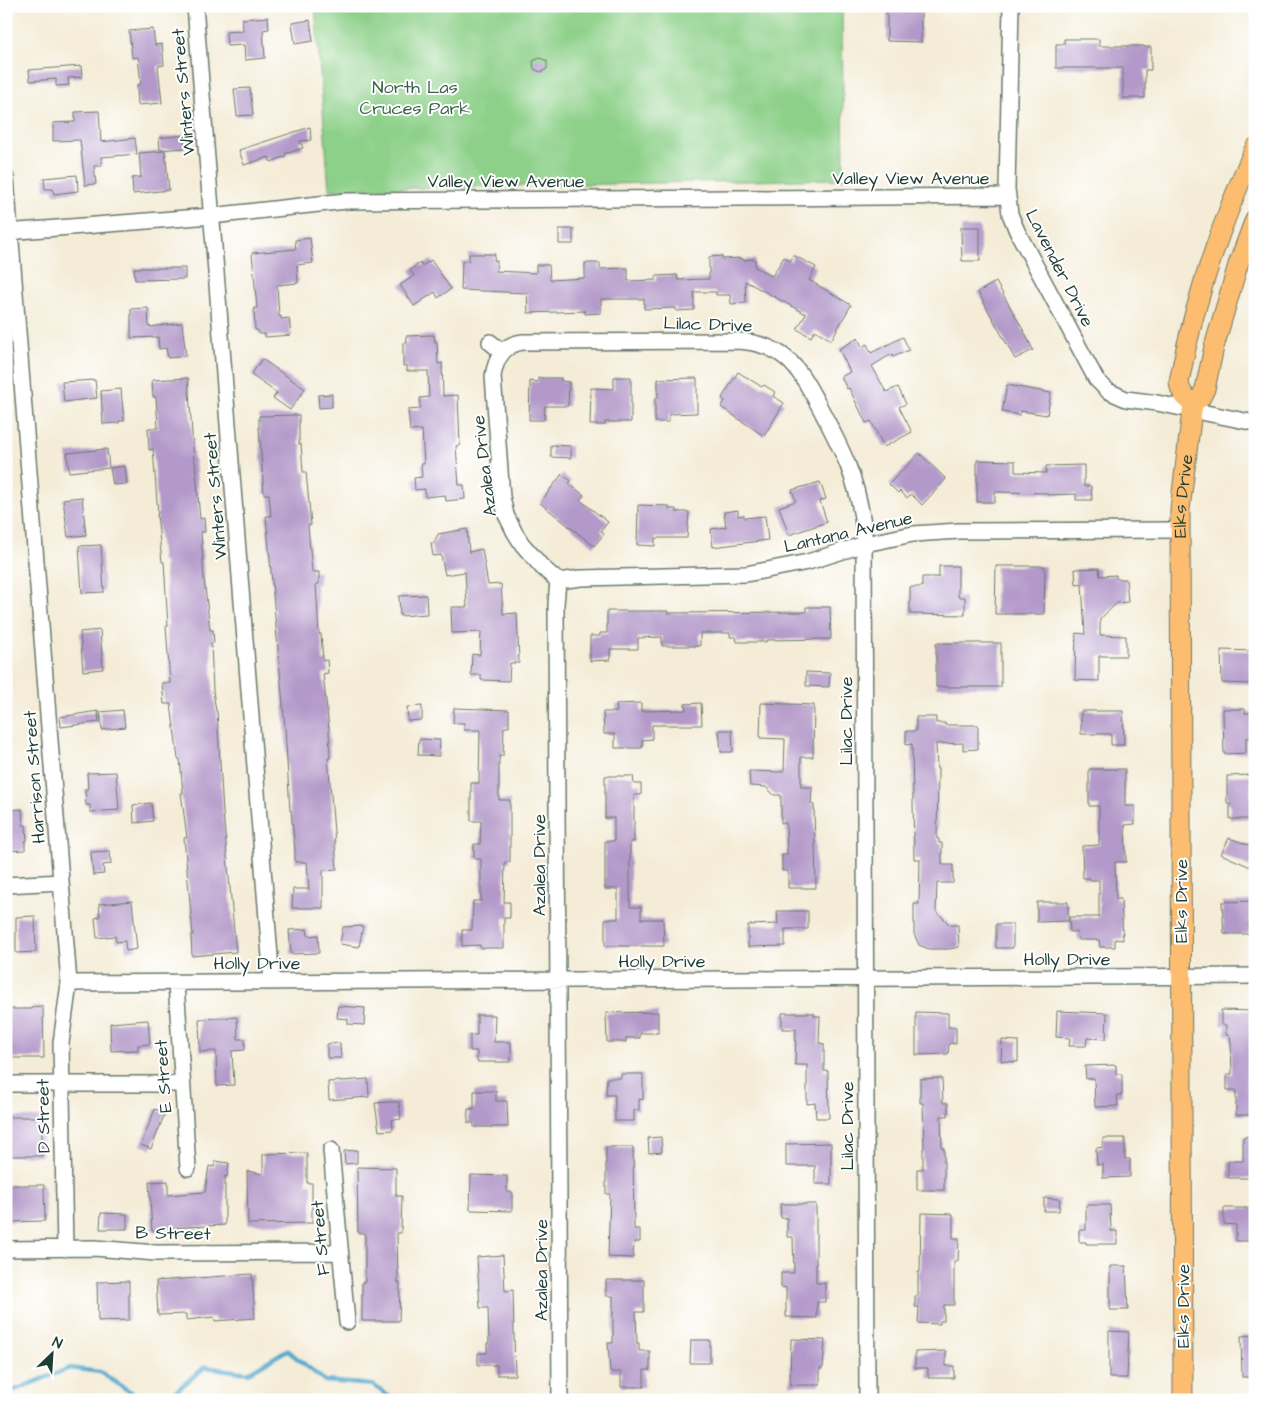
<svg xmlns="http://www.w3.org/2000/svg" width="1261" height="1406" font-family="'Architects Daughter',sans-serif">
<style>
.green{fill:#8dd089;stroke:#56865e}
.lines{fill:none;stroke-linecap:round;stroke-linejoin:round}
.stream{stroke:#4fa8cc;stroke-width:4.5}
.building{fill:#b399c9}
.minor-casing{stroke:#6a7a6d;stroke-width:18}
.major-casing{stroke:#6a7a6d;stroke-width:21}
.minor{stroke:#fff;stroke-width:15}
.major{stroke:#fcbd6f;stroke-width:19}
.labels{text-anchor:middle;stroke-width:4;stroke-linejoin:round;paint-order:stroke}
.park-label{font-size:18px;fill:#3a6249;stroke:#fff}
.street-label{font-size:18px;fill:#1f3d34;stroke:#fff}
</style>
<rect width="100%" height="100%" fill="#fff"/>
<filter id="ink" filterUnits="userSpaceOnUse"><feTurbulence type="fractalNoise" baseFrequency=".02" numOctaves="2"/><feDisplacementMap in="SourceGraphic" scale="10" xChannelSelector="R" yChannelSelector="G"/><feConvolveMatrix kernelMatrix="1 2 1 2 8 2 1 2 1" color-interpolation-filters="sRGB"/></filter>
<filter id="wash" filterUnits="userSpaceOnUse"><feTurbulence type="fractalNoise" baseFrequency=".0096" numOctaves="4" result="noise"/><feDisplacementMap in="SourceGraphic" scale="20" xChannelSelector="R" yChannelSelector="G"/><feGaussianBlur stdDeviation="1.12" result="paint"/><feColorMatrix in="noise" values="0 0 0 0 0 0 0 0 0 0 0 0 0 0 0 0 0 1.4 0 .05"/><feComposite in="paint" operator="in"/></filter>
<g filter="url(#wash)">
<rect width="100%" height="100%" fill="#f4ecd7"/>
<!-- green -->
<path class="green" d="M315,6H842L844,179L329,190Z"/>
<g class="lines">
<!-- stream -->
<path class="stream" d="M6,1391H12L70,1368L100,1372L143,1400
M165,1400L205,1367L248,1373L287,1350L325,1381L373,1385L394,1400"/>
</g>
<g id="blocks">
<!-- building -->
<path class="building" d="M887,6H921V42L887,41Z
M268,17L269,29L263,30L265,58L245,60L244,45L227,46L226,32L243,31L242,19Z
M310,20L313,41L295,44L292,23Z
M153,29L155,45L162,44L164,65L158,66L162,103L138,105L137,85L141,84L138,57L132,58L129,31Z
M1064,39H1099V46H1144V47H1151V70H1145V98H1123V68H1056V44H1064Z
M540,58L547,61V69L541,72L534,69L533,61Z
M81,66L82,77L68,78L69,85L56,86V79L30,81L29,70Z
M250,88L253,115L237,116L234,89Z
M99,111L101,142L135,138L137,154L101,157L102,166H94L96,184L85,185L80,140L53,141V123L75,122V112Z
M310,127L311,140L300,141L303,148L285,154L286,156L271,162L269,157L244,165L239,150Z
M184,135L185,148L160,150L159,138Z
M165,151L169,190L133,194L132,178L141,177L139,153Z
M77,175L78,191L54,194L53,189H45L44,178Z
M961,227H980V261H962Z
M559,229H573V244H559Z
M310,238L313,263L297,265L298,283L277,285L279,316H281V319L289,318L291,335L265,337V334H259L258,330H255L254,308H257L252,253L296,249L295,240Z
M469,254H495L494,260L497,261L496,271L536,273V265H549L550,280L585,278V263H600V269L628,268V281L656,280V276L677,275L678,280L709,279V257L722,256V259L742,258L743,260L755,259V267L772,276L784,257L791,261L793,255L816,267L809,280L851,305L831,340L815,330L811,337L797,329L806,314L745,281L746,303L731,304L730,295H716V292H694V310L676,311V308L644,309V299H601V313L585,314V311L528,313L527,293L461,290L462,261H469Z
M431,260L451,289L438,298L435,292L414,306L400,285L414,276L410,270L420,263L422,266Z
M134,268H185V279L135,280Z
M996,282L1026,335L1033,350L1015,359L978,292Z
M148,308L149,327L182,323L186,356L168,358L166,348L159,349L158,337L131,338V309Z
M434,335L435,342H437L438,364L442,363L443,396L458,395L460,445L456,446L459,485H464L465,499L446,501L445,495L425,497V489L415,490L414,478L422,477L421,464H424L422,430L410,431L408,410L420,409V398L429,397L428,371H407V365L403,366V343H407L406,336Z
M903,337L909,350L893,357L892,354L872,366L886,392L898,387L906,404L899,407L912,432L884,447L871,421L866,423L849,388L847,389L841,377L850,372L839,349L858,338L862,347L867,344L871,353Z
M262,359L305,389L290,410L273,398L277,393L251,375Z
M738,372L762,387L764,385L775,392L773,396L784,403L764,436L721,407L725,401L722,398Z
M614,377H631V422H605V425H590L591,388L614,389Z
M188,378L194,461H195L200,519L204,518L205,532H201L204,579L210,630H213L214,643H211L213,691L216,711H217L223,813L236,952L192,956L191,935H193L184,838L187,837L181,793H183L180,759H178L171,704H164L162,683H170L166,626H168L164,562H162L157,514H158L153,449L149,450L148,428H158L156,397H153L152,380Z
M538,378H561V381L569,382L568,406H545L544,420H529L530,381L538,382Z
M697,378V413L669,414V422H655V398H658V379Z
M95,380L97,398L64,402L62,382Z
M1007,385L1051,393L1047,415L1021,411L1020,415L1002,412Z
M121,389L124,421H119V423L103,424L101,391Z
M332,394V407L319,408L318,395Z
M299,415V444H301L303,472H306L311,525L308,526L312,572H319V584H316L319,634H321L323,661L327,660L328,673L323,674L329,729L330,758H328L337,869L323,870V908H292L293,889H309L307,862H295V850L291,810L290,811L285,727L266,516H271L269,494H264L259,428V416Z
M551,445L571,446V458L551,457Z
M107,449L109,468L69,472L67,453Z
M919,453L946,479L922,505L911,494L907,498L900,491L898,493L889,484Z
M977,460L1015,461V472L1046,473V466L1084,465V486H1091L1092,500H1076V494L1047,495V493L995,492V502H977Z
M125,466L127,484L113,485L110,468Z
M562,474L571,481L569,484L584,495L580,500L608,522L601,531L604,534L594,546L540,503Z
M820,482L826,499L820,501L827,522L789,535L779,507L796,501L792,490Z
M82,497L86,535L68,537L63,499Z
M638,505L669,506V509H676V512H689L687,538H655V546L637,545Z
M738,510V516L744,515V518L765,516L768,540L713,547L711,529L726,527L724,512Z
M467,529L469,552L482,549L488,585L501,584L503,614L517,613L519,663H510L509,681L481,680V675H471L472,654L480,655L481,632L452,633L451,607H467L465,572L445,575L441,555L433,556L431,543H434L438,534Z
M101,545L104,592L82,593L79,546Z
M939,566H958V597H965V615L910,614V587H922V577H939Z
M996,566H1045L1044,614H995Z
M1099,568L1100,576L1116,575V579H1126L1128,602L1117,603L1100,619V635L1126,636V656H1099V681L1075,680L1076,633L1085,634L1082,584L1076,585L1075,569Z
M426,595L427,614L400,616L399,596Z
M806,607H830L831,639L766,640V642H737L736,637H730V633H700V646H662V637L638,638V649H610V660L590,661V636H600V633H607V611H668V613L806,612Z
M100,630L103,669L83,671L80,632Z
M936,643H1001V687H936Z
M1221,650L1255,651V684L1222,683Z
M806,672L830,673L829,687L806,686Z
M641,703V711L686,710L685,704L701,703L702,725H652V739L642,740V748H615V734H604L603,712H617L616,704Z
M761,703L814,705L813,757H801V787H812L811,804L814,805L816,888H788V871H782V855H787L786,823H781V795H774L766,787L750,786L749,771L781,772V771H784L785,739L760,738Z
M422,706V720L408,721L407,707Z
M454,708L509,710V727H504L503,756H499V800H510V862H505L504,902H510V918H504V948H480V945L462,946V930H472L473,901H481V859H474V844H480L481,821H471V783H479L480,730H464V723H453Z
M1223,709H1245V713H1255V738H1246V753L1224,754Z
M123,710L125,727L102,730L100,712Z
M98,711L99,722L61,727L60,717Z
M1081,711H1123L1124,745H1111V734H1081Z
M916,717H936V723H945V725H978V749L963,750V743L936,744L937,769H938L937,839H939V843H942V865H953V883H937L936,911L950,925H958L959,947L949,949H929L919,945L914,934V904H919L920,859H914L912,744L906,745V731H916Z
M719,730H732L733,752H721Z
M419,739L440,740L439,756L418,755Z
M1089,769H1125V806H1135V824L1125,825L1126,862H1115L1116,899H1121L1123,940L1115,939V947H1100L1099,940H1078L1077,932H1070L1069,917H1099V880H1090V878H1083L1082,846L1099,845V806H1089Z
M116,772L119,810L90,812V805H86L85,789H88L87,773Z
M1251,775V819H1230V804H1227V776Z
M605,776H633L634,784H641V795H634V842H630V907H641V919H663L664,946H605V919H618V889H605V841H614V818H605Z
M151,803L153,821L134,823L133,805Z
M22,809L23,825H26L27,841H25V850L6,851V810Z
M1229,838L1255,847V869L1221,854Z
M110,851L111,864L103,865L104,874L93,875L91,852Z
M132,901L137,949L126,951L125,941L116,942L115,936L97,938L95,918L100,917L99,904Z
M1255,901V922H1248L1249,934H1224L1222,902Z
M1037,902H1068V921L1037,922Z
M777,911H808V929H785V946L748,947V925L778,924Z
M35,916L36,952L16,953V917Z
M996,924H1013V948H996Z
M363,926L359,947L340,944L343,927Z
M307,929L308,936L318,935L319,953L291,954L289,930Z
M43,1006L44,1058H6V1009H32L31,1007Z
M338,1006L365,1008L364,1025L348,1024V1019L337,1018Z
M1221,1010L1255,1011V1115H1236V1090H1227V1074H1232L1231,1043L1230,1036L1226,1035V1025H1221Z
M1057,1011L1107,1013L1106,1039L1087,1038L1086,1046H1069L1070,1038L1056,1037Z
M658,1012V1033H640V1038H626V1042H607L606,1013Z
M916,1012L948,1013V1027H956V1044L949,1043L948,1054L916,1055Z
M782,1013H814V1016H820L819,1043L824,1044V1071H828L829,1118H816L815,1103L807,1104V1065H795L796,1029H782Z
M477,1015H495L494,1042H511V1062H477V1051H470V1035H477Z
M237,1017L238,1039H245V1050L232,1051L234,1085L217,1086L216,1051L200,1052L199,1019Z
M148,1020L150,1044L138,1045V1050L111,1051L110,1023Z
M1002,1040L1018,1041V1062L1001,1061Z
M340,1043L341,1058H327V1044Z
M1116,1065V1074H1122V1095H1117L1118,1106L1095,1107L1094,1078L1086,1079L1085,1066Z
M621,1074H643V1100L639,1099V1110H634V1121H615V1095H606L607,1078H621Z
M942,1078L943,1103H948V1116H941L942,1148H944V1190H917V1169H923V1148H924L923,1103H920V1079Z
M368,1079L369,1097L329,1100L328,1082Z
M474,1091H496V1101H507L508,1127H474V1123H468V1109H474Z
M391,1102H399L401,1119L392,1120L393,1130L379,1131L375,1103Z
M155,1109L165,1113L151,1149L141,1145Z
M6,1117H42V1156H6Z
M1255,1136V1178H1228V1161H1243V1137Z
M661,1137L662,1152L649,1153L648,1138Z
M1103,1138H1125V1159H1130V1177L1103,1178V1164L1097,1165L1096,1148L1103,1147Z
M831,1143V1184H815V1166H786V1144Z
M606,1147H633L634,1229H640V1242H634L633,1258L608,1257L610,1194H606Z
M357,1150V1163L345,1164L344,1151Z
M307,1153V1183H312V1223L248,1224L247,1171L263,1174V1154Z
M215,1161L229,1163L227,1177L225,1176V1225L170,1228V1230L152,1231L149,1182L168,1181V1195L205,1192L209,1166L214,1167Z
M357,1167L396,1168V1196H402L401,1233H397L398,1283H400L399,1321H362V1282H365V1233H358Z
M471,1175L507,1176V1192H512V1211L470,1210Z
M6,1185H44L45,1221L6,1222Z
M1044,1198L1060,1199L1059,1211H1044Z
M780,1204H816V1283H825V1302H817V1318L786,1317V1288L781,1287V1273H794L793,1237H787V1218H781Z
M1086,1205H1110L1111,1231H1117V1244H1086V1242H1079V1230H1086Z
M1224,1208H1255V1241H1236V1225L1224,1224Z
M101,1213L127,1214V1229H100Z
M921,1213L953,1214V1238H959L958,1261H954V1305H944V1321H940V1324L918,1323L919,1307H915V1296H918V1272H920Z
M503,1255L505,1291L513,1290L515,1375H497V1365H478V1353H487V1343H489L488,1308H480L477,1257Z
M1110,1266H1126L1128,1310H1110Z
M252,1274L255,1318L215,1321L214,1317L186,1320V1314L158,1315L156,1281Z
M606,1280H644V1312H636L637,1343H639V1351H650V1370H644V1387H621V1372H610L608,1343H613V1296H606Z
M129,1281V1320L98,1321L97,1282Z
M1109,1331L1129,1332L1127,1378H1109Z
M1255,1335V1377H1242L1241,1336Z
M791,1339L825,1340L823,1368H820V1385H790Z
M691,1340H710V1363H690Z
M946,1351V1366H954V1378H928V1368H915V1352Z"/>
</g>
</g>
<g filter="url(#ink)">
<use href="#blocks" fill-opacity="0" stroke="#6a7a6d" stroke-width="1"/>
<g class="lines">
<!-- minor casing -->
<g class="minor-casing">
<path id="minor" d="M195,6L272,982
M1011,6L1007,189L1010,214L1017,231L1096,379L1108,391L1126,399L1157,403L1255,423
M6,178L69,983L61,1043L65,1249
M6,232L211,216L346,201L1007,196
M490,342L502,352
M558,581L542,567L522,544L515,533L506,515L502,497L493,376C496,358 504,344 523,342L739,341C754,342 769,346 782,355C799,367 808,386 818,404C842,449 859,481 864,533L867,1395
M558,581L556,604L560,1400
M558,581L581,578L746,574L808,562L865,544L913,534L959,531L1179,530
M6,885L61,882
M69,983L1255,976
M176,983L188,1168
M6,1084H182
M331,1150L347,1322
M6,1249L94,1248L156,1253L339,1252"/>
</g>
<!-- major casing -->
<g class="major-casing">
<g id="major">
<path d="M1193,403C1185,398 1180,392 1179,382C1194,301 1221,223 1255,148"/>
<path id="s1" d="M1183,1400L1180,509L1193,403L1201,397L1205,389L1214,347L1238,265L1255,219"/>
</g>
</g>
<!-- minor -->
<use href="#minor" class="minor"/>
<!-- major -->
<use href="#major" class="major"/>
</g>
</g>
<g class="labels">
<!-- park labels -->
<g class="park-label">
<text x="415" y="93">North Las<tspan x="415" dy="21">Cruces Park</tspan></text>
</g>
<!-- street labels -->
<g class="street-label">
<text transform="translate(183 92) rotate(-95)" y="6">Winters Street</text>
<text x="911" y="184">Valley View Avenue</text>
<text x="506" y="187">Valley View Avenue</text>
<text transform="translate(1060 268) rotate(63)" y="6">Lavender Drive</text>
<text transform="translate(708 324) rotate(2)" y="6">Lilac Drive</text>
<text transform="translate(484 466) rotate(-97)" y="6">Azalea Drive</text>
<text transform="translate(215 496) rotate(-95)" y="6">Winters Street</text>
<text dy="6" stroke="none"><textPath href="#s1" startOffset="904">Elks Drive</textPath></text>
<text transform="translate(848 532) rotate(-13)" y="6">Lantana Avenue</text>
<text transform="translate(846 721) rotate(-90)" y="6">Lilac Drive</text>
<text transform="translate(34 777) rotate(-94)" y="6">Harrison Street</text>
<text transform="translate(539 865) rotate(-90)" y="6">Azalea Drive</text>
<text transform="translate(1181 901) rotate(-90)" y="6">Elks Drive</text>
<text x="1067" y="965">Holly Drive</text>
<text x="662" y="967">Holly Drive</text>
<text x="257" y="969">Holly Drive</text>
<text transform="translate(163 1076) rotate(-94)" y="6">E Street</text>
<text transform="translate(43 1116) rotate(-91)" y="6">D Street</text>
<text transform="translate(847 1126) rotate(-90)" y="6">Lilac Drive</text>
<text transform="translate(173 1233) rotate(1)" y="6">B Street</text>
<text transform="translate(320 1238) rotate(-95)" y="6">F Street</text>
<text transform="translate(541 1270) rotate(-90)" y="6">Azalea Drive</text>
<text transform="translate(1183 1306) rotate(-90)" y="6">Elks Drive</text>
</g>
</g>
<!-- margin -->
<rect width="1261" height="1406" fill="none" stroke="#fff" stroke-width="25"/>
<!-- north arrow -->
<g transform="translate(52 1354) rotate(25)" stroke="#ffffff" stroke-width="4" paint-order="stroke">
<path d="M0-4L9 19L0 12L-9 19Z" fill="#1f3d34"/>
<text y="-8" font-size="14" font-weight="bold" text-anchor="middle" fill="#1f3d34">N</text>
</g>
</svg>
